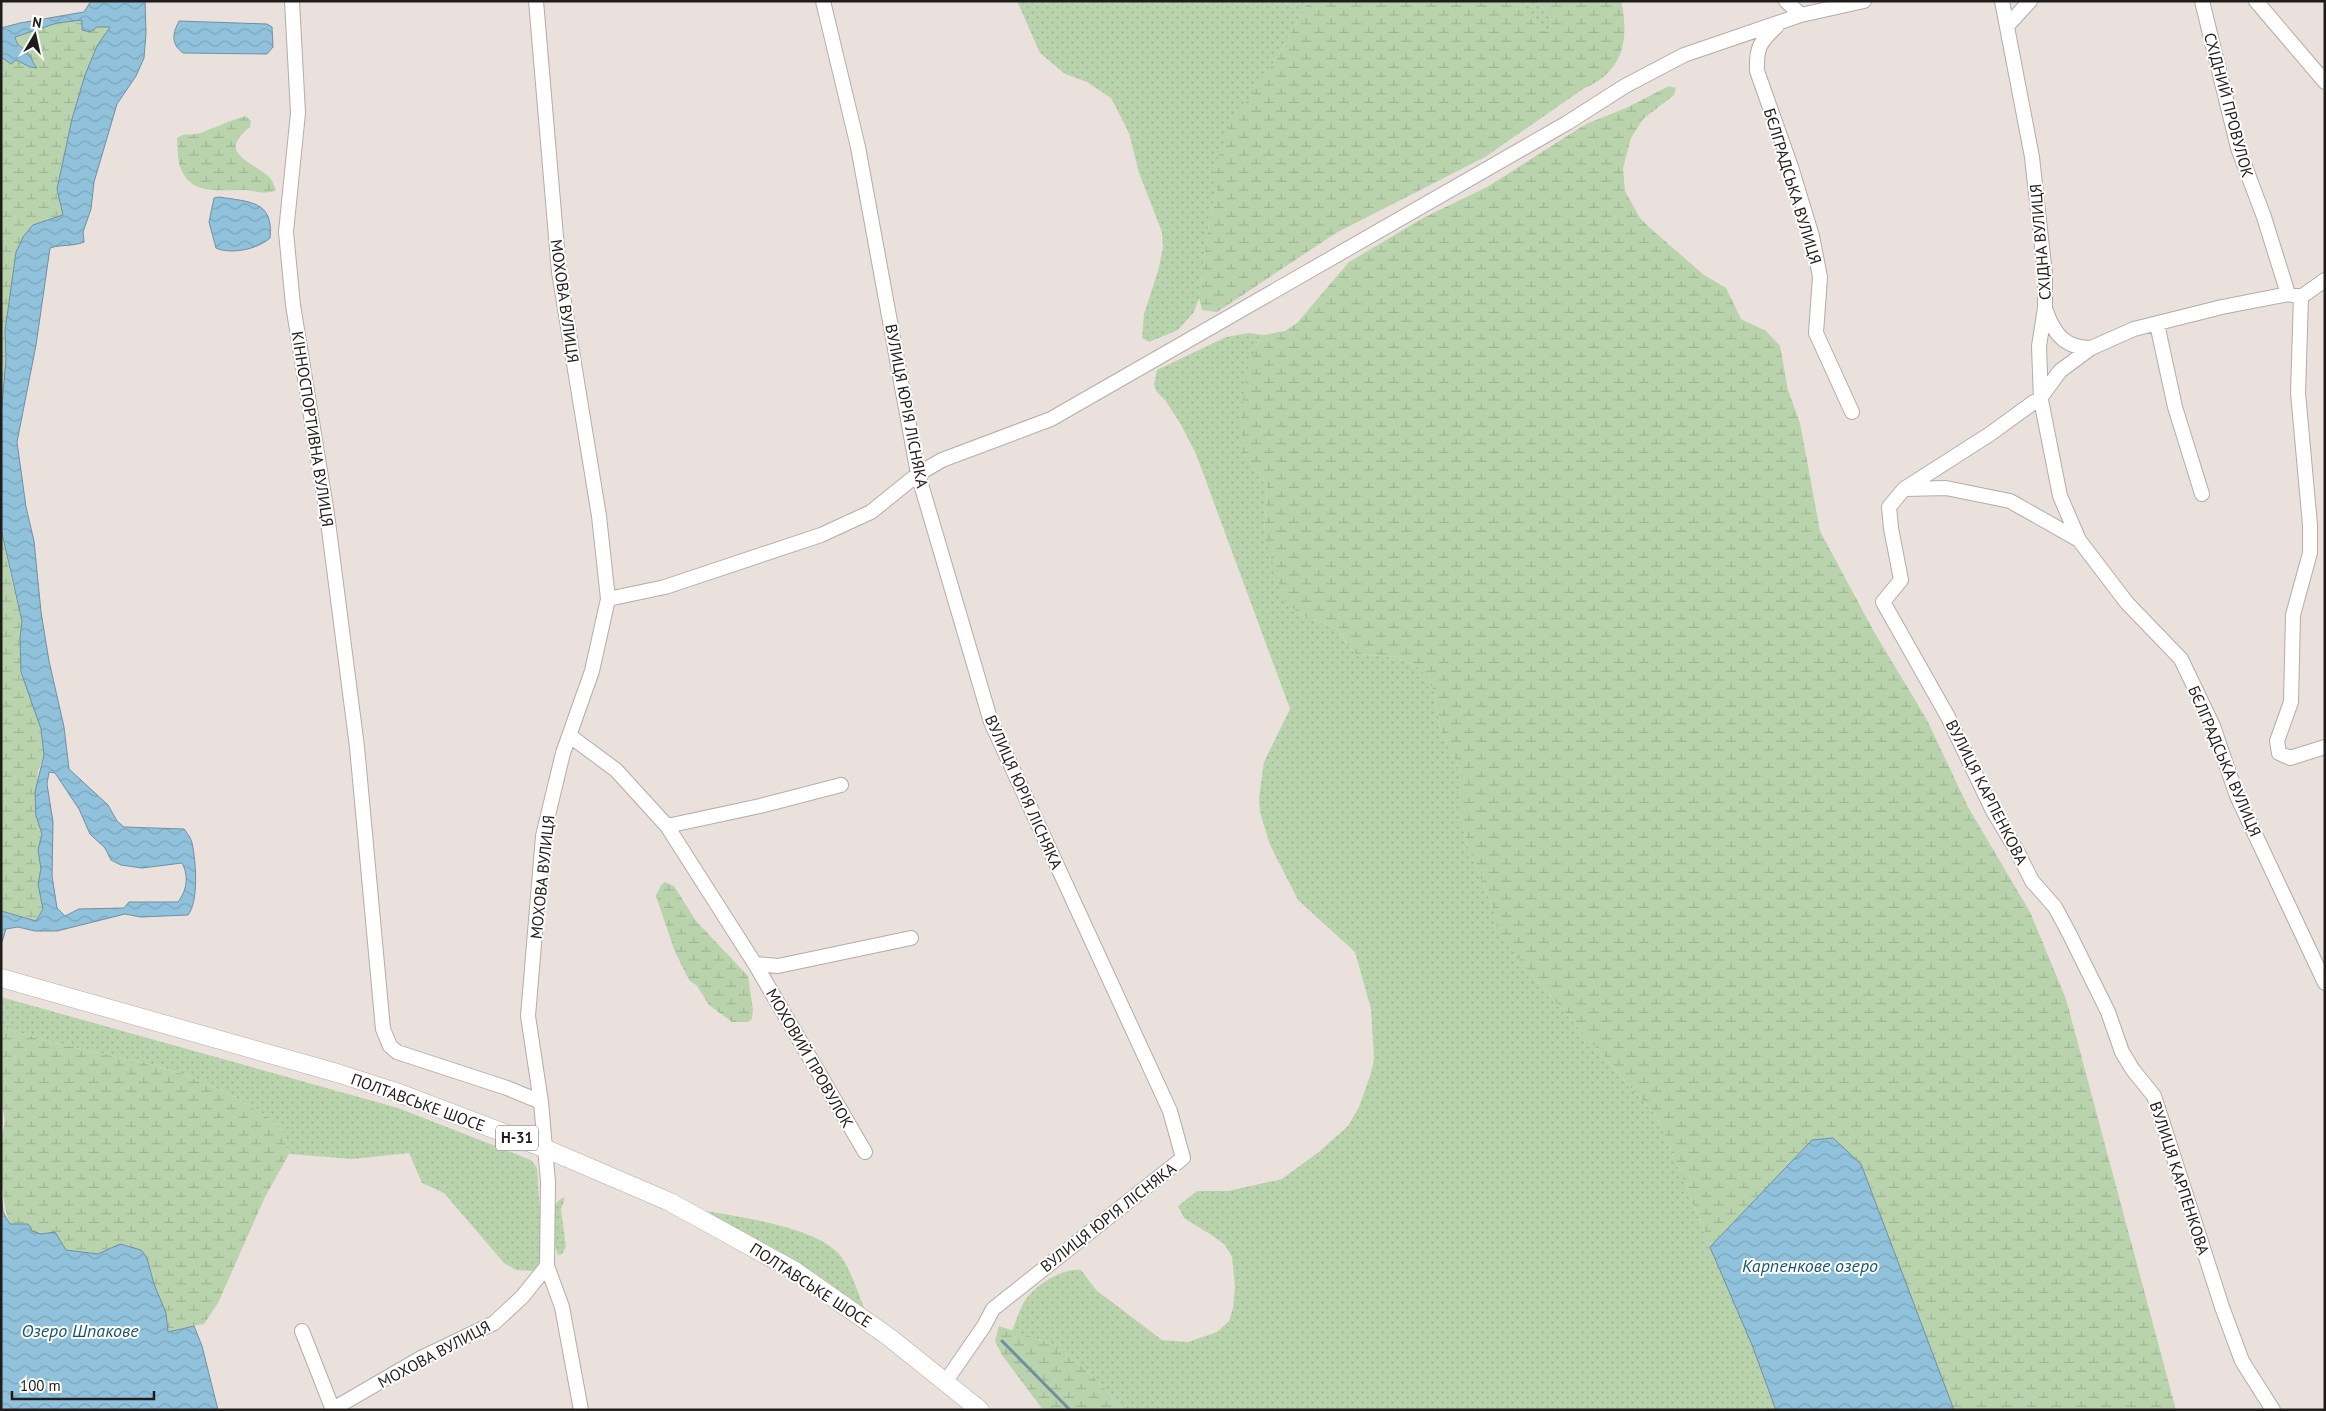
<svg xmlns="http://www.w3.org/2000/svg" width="2326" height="1411" font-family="'PT Sans',sans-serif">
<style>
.grass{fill:url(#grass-dots)}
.wetland{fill:url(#wetland-marsh)}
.water{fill:url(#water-waves);stroke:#6e90a2;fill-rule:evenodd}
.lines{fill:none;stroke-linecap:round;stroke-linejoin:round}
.stream{stroke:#6e90a2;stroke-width:3}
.minor-casing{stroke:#b4aca8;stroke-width:16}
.major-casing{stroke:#b4aca8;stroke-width:19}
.minor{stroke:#fff;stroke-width:14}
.major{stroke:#fff;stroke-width:18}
.labels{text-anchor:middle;stroke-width:4;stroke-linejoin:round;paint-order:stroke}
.shield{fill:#fff;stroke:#62605f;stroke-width:1}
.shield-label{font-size:15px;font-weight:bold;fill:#1f1c1b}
.street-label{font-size:16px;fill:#1f1c1b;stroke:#fff}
.water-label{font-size:18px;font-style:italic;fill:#165570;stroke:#fff}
</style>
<defs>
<pattern id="grass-dots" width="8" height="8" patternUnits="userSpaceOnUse" patternTransform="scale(1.25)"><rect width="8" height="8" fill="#b9d4ad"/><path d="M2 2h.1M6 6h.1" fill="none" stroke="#9fb594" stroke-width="1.8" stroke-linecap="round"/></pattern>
<pattern id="wetland-marsh" width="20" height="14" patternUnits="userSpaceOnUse" patternTransform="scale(1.25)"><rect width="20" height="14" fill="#b9d4ad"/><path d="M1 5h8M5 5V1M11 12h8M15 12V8" fill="none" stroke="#9fb594"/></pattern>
<pattern id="water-waves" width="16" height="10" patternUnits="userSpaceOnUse" patternTransform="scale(1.25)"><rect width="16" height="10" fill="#90c2dc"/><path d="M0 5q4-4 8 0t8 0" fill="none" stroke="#7ca6bc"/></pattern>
</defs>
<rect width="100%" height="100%" fill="#eae1dc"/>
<!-- grass -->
<path class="grass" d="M1017,1H1309L1272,65L1218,186L1209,222L1199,298L1194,312L1178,330L1149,342L1142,338L1144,314L1158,271L1163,248L1162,232L1139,173L1129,133L1111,98L1087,82L1065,74L1040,53Z
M1514,1H1538L1552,21L1548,31H1542Z
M1249,333L1264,335L1256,346L1244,454L1267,487L1264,534L1301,615L1338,629L1350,649L1356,654L1395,657L1417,666L1428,678L1434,692L1440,728L1461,772V817L1468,847L1493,908L1499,931L1529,972L1657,1117L1752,1345L1776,1410H1125L1088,1371L1050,1343L1012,1331C1016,1322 1019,1310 1024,1302C1035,1285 1062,1268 1081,1270L1096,1290L1162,1340L1188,1342L1217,1332L1229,1321L1233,1308L1235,1286L1232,1257L1225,1245L1213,1236L1184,1218L1178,1206L1197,1191H1228L1282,1179L1320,1151L1348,1126L1359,1107L1371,1073L1374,1059L1371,1009L1355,952L1298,900L1270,845L1260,812L1259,798L1264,762L1290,709L1196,454L1180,423L1165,400L1156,391L1154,384L1157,370L1226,337Z
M1,997L398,1108L531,1160L537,1168L542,1244L538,1267L533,1271L516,1270L504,1263L444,1193L422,1183L409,1153L353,1159L289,1154L282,1131L263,1114L227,1093L185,1075L154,1065L55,1043L1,1027Z
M565,1197L561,1210L566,1247L562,1254L558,1255C552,1239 545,1203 565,1197Z
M694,1209C732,1216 813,1225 839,1254C850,1267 859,1296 866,1312Z"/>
<!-- wetland -->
<path class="wetland" d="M1309,1H1514L1542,31H1548L1552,21L1538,1H1621C1630,41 1623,72 1583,89L1485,157L1336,233L1217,312L1202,310L1199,298L1209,222L1218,186L1213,174L1230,125L1272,65Z
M83,19L97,27L110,26L97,46L72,119L57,189L63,215L54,219L16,252L5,331L6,360L1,415V57L10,64L16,59L30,67H36C32,63 31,57 27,53C21,46 18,47 14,37L57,23Z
M1669,86L1676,88L1674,95L1643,119L1631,138L1623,168L1625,191L1640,218L1650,228L1704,275L1726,288L1741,319L1766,331L1780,346L1788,390L1800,423L1820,531L1873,630L1927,720L1968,807L2030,912L2066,999L2176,1410H1954L1861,1164L1812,1140L1798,1156L1801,1179L1776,1410L1752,1345L1657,1117L1529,972L1498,931L1493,908L1468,847L1461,817V772L1440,728L1434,692L1428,678L1417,666L1395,657L1356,654L1350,649L1338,629L1301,615L1284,600L1264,534L1267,487L1244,454L1242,447L1241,415L1248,368L1256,346L1264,335L1285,331L1297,323L1349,262L1423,218L1487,187L1586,124L1626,108Z
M246,116L251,121L250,127C218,153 247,159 268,176C272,179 274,185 276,190C266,195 257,191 246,190C223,189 192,197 181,169C177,161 178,148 177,138C185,132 191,136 200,133C215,128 230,120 246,116Z
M1,513V529L11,578L22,621L20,639L33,706L41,729L44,755L38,772L36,816L42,834L38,850L41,869L39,884L43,909L36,921L1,911Z
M665,882L674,886L696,921L748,976L753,1010L752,1019L748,1022H732L709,1005L697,986L689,980L675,952L656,896L661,885Z
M1,1027L55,1043L154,1065L185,1075L227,1093L263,1114L282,1131L289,1154L265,1197L218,1303L204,1324L182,1328L168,1333L166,1313L154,1284L147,1258L120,1244L98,1254L66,1250L55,1232L41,1234L32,1231L28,1224H10C0,1199 1,1163 1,1135C6,1126 6,1115 1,1106Z
M999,1326L1050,1343L1088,1371L1125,1410H1043L1002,1355L995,1341Z"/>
<!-- water -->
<path class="water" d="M91,1H145L146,33L144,58L136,76L117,104L94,182L91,209L83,232L84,242C71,247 62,244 50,248L36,345L17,442L26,507L34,541L41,612L49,661L64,727L69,769L108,805L117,821L124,827L184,829C187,833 191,838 192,843C196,861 199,901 188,915L141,917L125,914L57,931H35L18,927L6,929L2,942L1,911L36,921L43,909L38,884L41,869L38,850L42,834L36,816L35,792L44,755L41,729L21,672L20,639L22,621L1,529V415L6,360L5,331L16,252L23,237L33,225L63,215L57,189L72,119L85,75L97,46L110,27H97L90,32L82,30V20L57,23L15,37C17,47 22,46 28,53C32,57 32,63 37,68L30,67L16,60L11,64L1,57V28L20,23L84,12ZM49,772L55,773L79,809L90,834L105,848L111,860L121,865L142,868L182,863C189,876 187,890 178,902H129L124,908L79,909L65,916L57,908L52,876L53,822L47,784Z
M179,21L267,24L272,27L273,47L267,54L183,53C170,43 173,33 179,21Z
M219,197C249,202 274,200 270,238C258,249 231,255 216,248L209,222L214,198Z
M1833,1138L1861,1164L1954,1410H1776L1752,1345L1710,1247L1812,1140Z
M1,1193L3,1212L10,1224H28L32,1231L41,1234L55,1232L66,1250L98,1254L120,1244L141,1250L147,1258L154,1284L166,1313L168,1332L194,1326L202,1346L218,1410H1Z"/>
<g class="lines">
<!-- stream -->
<path class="stream" d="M1002,1341L1070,1410"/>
<!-- minor casing -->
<g class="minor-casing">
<path id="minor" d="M292,1L298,113L286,232L293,305L327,514L357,747L383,1029L390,1046L397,1052L507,1088L541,1102
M536,1L559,272L599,516L608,599
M823,1L858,147L918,474L991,722L1170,1111L1183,1158L993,1309L984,1326L946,1381
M1786,1L1801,15L1864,1
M2002,1L2032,157L2045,274V308L2039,346L2041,400L2060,496L2079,540
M2202,1L2238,148L2264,217L2288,294
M2256,1L2325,82
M1777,26C1760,42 1756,47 1757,71L1791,167L1812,236L1820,277L1816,333L1852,412
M2007,26L2030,1
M2301,297L2298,393L2310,525V553L2293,615L2291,702L2277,741L2279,753L2290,758L2325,747
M2046,311C2054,334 2065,348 2091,348
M2157,324L2175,407L2202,494
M2041,397L2060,371L2091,348L2134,329L2222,307L2288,294L2301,297L2325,280
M2041,400L2034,402L1990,434L1904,489L1889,507L1891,528L1901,580L1883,602L1948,717L1993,811L2017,851L2032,881L2055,907L2070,935L2108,1012L2122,1052L2133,1070L2154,1096L2222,1307L2242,1361L2273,1410
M1905,489L1946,488L2010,501L2079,540L2127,603L2181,659L2213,726L2237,796L2325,983
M570,736L616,770L667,826L755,964L865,1152
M667,826L760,806L841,785
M755,964L778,966L911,938
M302,1331L333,1410
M333,1409L421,1358L494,1323L522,1297L547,1266
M581,1410L562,1307L547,1266L548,1182L541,1102L528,1016L543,836L563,753L592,671L608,599L665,587L821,535L871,512L918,474L942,460L1051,419L1567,123L1625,86L1684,55L1801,15"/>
</g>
<!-- major casing -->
<g class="major-casing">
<path id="major" d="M1,978L337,1073L396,1092L544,1148L670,1202L795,1271L889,1337L980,1410"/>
</g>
<!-- minor -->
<use href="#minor" class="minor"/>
<!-- major -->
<use href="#major" class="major"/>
</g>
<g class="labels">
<!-- shield labels -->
<rect class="shield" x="496" y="1125.5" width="42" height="25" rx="4"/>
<g class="shield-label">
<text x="517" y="1143">Н-31</text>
</g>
<!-- street labels -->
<g class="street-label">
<text transform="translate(2229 105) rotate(75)" y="6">СХІДНИЙ ПРОВУЛОК</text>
<text transform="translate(1793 186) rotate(73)" y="6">БЄЛГРАДСЬКА ВУЛИЦЯ</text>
<text transform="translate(2040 242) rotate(-95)" y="6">СХІДНА ВУЛИЦЯ</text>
<text transform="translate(565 301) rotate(82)" y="6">МОХОВА ВУЛИЦЯ</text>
<text transform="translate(907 406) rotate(79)" y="6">ВУЛИЦЯ ЮРІЯ ЛІСНЯКА</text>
<text transform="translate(313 429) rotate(81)" y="6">КІННОСПОРТИВНА ВУЛИЦЯ</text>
<text transform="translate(2225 761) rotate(67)" y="6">БЄЛГРАДСЬКА ВУЛИЦЯ</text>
<text transform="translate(1024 792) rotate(66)" y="6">ВУЛИЦЯ ЮРІЯ ЛІСНЯКА</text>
<text transform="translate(1987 792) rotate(63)" y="6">ВУЛИЦЯ КАРПЕНКОВА</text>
<text transform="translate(542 877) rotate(-84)" y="6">МОХОВА ВУЛИЦЯ</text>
<text transform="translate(810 1058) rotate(60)" y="6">МОХОВИЙ ПРОВУЛОК</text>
<text transform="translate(418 1102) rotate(20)" y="6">ПОЛТАВСЬКЕ ШОСЕ</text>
<text transform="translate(2180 1178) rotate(72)" y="6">ВУЛИЦЯ КАРПЕНКОВА</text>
<text transform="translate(1108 1217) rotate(-38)" y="6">ВУЛИЦЯ ЮРІЯ ЛІСНЯКА</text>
<text transform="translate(811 1285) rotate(33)" y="6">ПОЛТАВСЬКЕ ШОСЕ</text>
<text transform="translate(434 1354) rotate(-28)" y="6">МОХОВА ВУЛИЦЯ</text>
</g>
<!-- water labels -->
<g class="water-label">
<text x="1810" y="1272">Карпенкове озеро</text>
<text x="80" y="1337">Озеро Шпакове</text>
</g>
</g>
<!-- border -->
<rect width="2326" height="1411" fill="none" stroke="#1f1c1b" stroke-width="5"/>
<!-- north arrow -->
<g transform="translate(35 35) rotate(9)" stroke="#ffffff" stroke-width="4" paint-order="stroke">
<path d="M0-4L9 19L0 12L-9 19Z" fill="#1f1c1b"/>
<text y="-8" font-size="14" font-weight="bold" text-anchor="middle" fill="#1f1c1b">N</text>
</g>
<!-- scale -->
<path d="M12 1391v8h142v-8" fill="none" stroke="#1f1c1b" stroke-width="2.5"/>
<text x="20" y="1391" font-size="15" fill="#1f1c1b" stroke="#ffffff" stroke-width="4" paint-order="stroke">100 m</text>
</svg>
